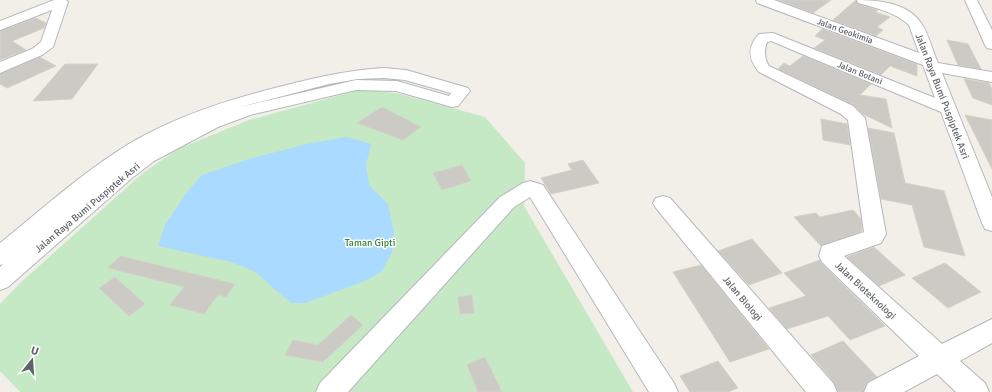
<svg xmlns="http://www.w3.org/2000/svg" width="992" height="392" font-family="Signika,sans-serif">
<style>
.green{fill:#c5e8c5}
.water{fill:#aadaff}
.building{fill:#cccac5;stroke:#d6d1c6}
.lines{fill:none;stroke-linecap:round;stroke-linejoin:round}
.minor-casing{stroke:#b5b8bc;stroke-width:2}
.minor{fill:#fff;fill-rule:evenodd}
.labels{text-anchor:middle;stroke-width:3;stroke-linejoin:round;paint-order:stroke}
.far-street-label{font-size:9px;fill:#5f6368;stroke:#fff}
.street-label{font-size:10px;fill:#5f6368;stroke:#fff}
.park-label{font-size:10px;fill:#348238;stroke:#fff}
</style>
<rect width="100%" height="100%" fill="#f1efe8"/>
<!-- green -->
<path class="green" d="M359,90L380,91L400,94L485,117L525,163L524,206L633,392H20L0,371V304L19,284L143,173L178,149L249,120Z"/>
<!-- water -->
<path class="water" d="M347,137L371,144L366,165L369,185L388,204L394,232L392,253L381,272L365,281L305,303H291L254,271L231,262L158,246L165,225L188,191L202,175L249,159L307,144Z"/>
<!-- building -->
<path class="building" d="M778,0H831L813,13Z
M856,0L858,4L878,10L875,12L890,17L877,27L883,30L876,36L833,20Z
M36,18L46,23L44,28L12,41L26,50L0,60V31Z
M822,29L917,64V76L890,66L881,75L814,48L825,40L815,36Z
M947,40L968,44L981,69L958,65Z
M803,56L871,84L860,95L886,99L892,128L863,114L854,105L778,69L784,63L790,66Z
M40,57L56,66L7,88L0,84V74Z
M65,64H98L72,99L33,101Z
M964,79L989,83L992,89V105L973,98Z
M382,107L421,127L403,140L357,123Z
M965,115L992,120V169Z
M821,119L847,124L850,145L823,140Z
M868,128L894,133L905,183L944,191L965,256L924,247L912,205L881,199Z
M583,160L599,183L551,194L541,178L572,170L568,164Z
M462,165L471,181L442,190L433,173Z
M853,210L861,219L862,231L821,246L794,217L816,213L820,217Z
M752,239L782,273L749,285L718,251Z
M874,247L905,275L879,286L847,257Z
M120,256L235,284L226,297L218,295L204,314L170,305L184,287L108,268Z
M820,260L821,263L885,326L850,340L828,316L787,329L769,308L806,296L784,273Z
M945,263L981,292L948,308L912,278Z
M701,265L769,349L730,362L673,272Z
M115,277L145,304L129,316L99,288Z
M472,295L474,313L460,314L458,297Z
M351,315L363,325L323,362L285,355L293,340L318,345Z
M843,341L877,377L867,382L863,392H838L834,382L811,355Z
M485,357L502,392H478L467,365Z
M718,361L738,388L728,392H690L680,376Z"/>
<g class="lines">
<!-- minor casing -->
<g class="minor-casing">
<path id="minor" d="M54,0H66L68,2L53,47L42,55L0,73V62L32,49L41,42L52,10L0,30V21Z
M756,0H774L919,53L909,25C895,12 876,8 858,3L857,0C878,0 908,3 921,23C929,34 932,50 938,63L992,72V82L942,73L992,197V231L985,229L982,223L941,112L771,41L767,42C764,50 764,58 769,66L853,106L865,118L886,234L881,243L844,256L942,344L992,319V343L960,361L985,383L989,392H956L937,374L904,392H864L868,383L919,356L822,262L819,256L822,246L864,232L848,120L841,114L759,72C748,59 747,47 759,34L773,33L935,98L923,65L757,3Z
M965,0H977L992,30V49L987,48L985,45Z
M384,68L406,70L468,88L470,91L458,106L452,107L396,91L356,90L250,115L218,127L154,161L132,178L8,287L0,290V267L3,264L0,265V243C41,210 82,173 127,145C175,116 229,99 283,86C317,77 349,70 384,68ZM384,78L405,80L451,93L449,96L397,81L356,80L240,107L329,84L358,79Z
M530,181L543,185L674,383L678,392H649L530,197L514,207L348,392H316L320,383L500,197L523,183Z
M663,196L670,198L833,383L837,392H806L656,208L653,203L656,198Z"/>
</g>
<!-- minor -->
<use href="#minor" class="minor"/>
</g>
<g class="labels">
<!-- far-street labels -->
<g class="far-street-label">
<text transform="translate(845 31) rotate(20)" y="3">Jalan Geokimia</text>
<text transform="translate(860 73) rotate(22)" y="3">Jalan Botani</text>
</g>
<!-- street labels -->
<g class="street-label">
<text transform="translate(943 96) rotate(69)" y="4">Jalan Raya Bumi Puspiptek Asri</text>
<text transform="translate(87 207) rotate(-40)" y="4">Jalan Raya Bumi Puspiptek Asri</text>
<text transform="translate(866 290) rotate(43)" y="4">Jalan Bioteknologi</text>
<text transform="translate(743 298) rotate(50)" y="4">Jalan Biologi</text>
</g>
<!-- park labels -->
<g class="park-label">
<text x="370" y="246">Taman Gipti</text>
</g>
</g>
<!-- north arrow -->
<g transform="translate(32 360) rotate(17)" stroke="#ffffff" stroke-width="3" paint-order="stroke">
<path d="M0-3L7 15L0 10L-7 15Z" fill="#5f6368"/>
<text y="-6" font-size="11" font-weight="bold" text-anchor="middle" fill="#5f6368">U</text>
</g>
</svg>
